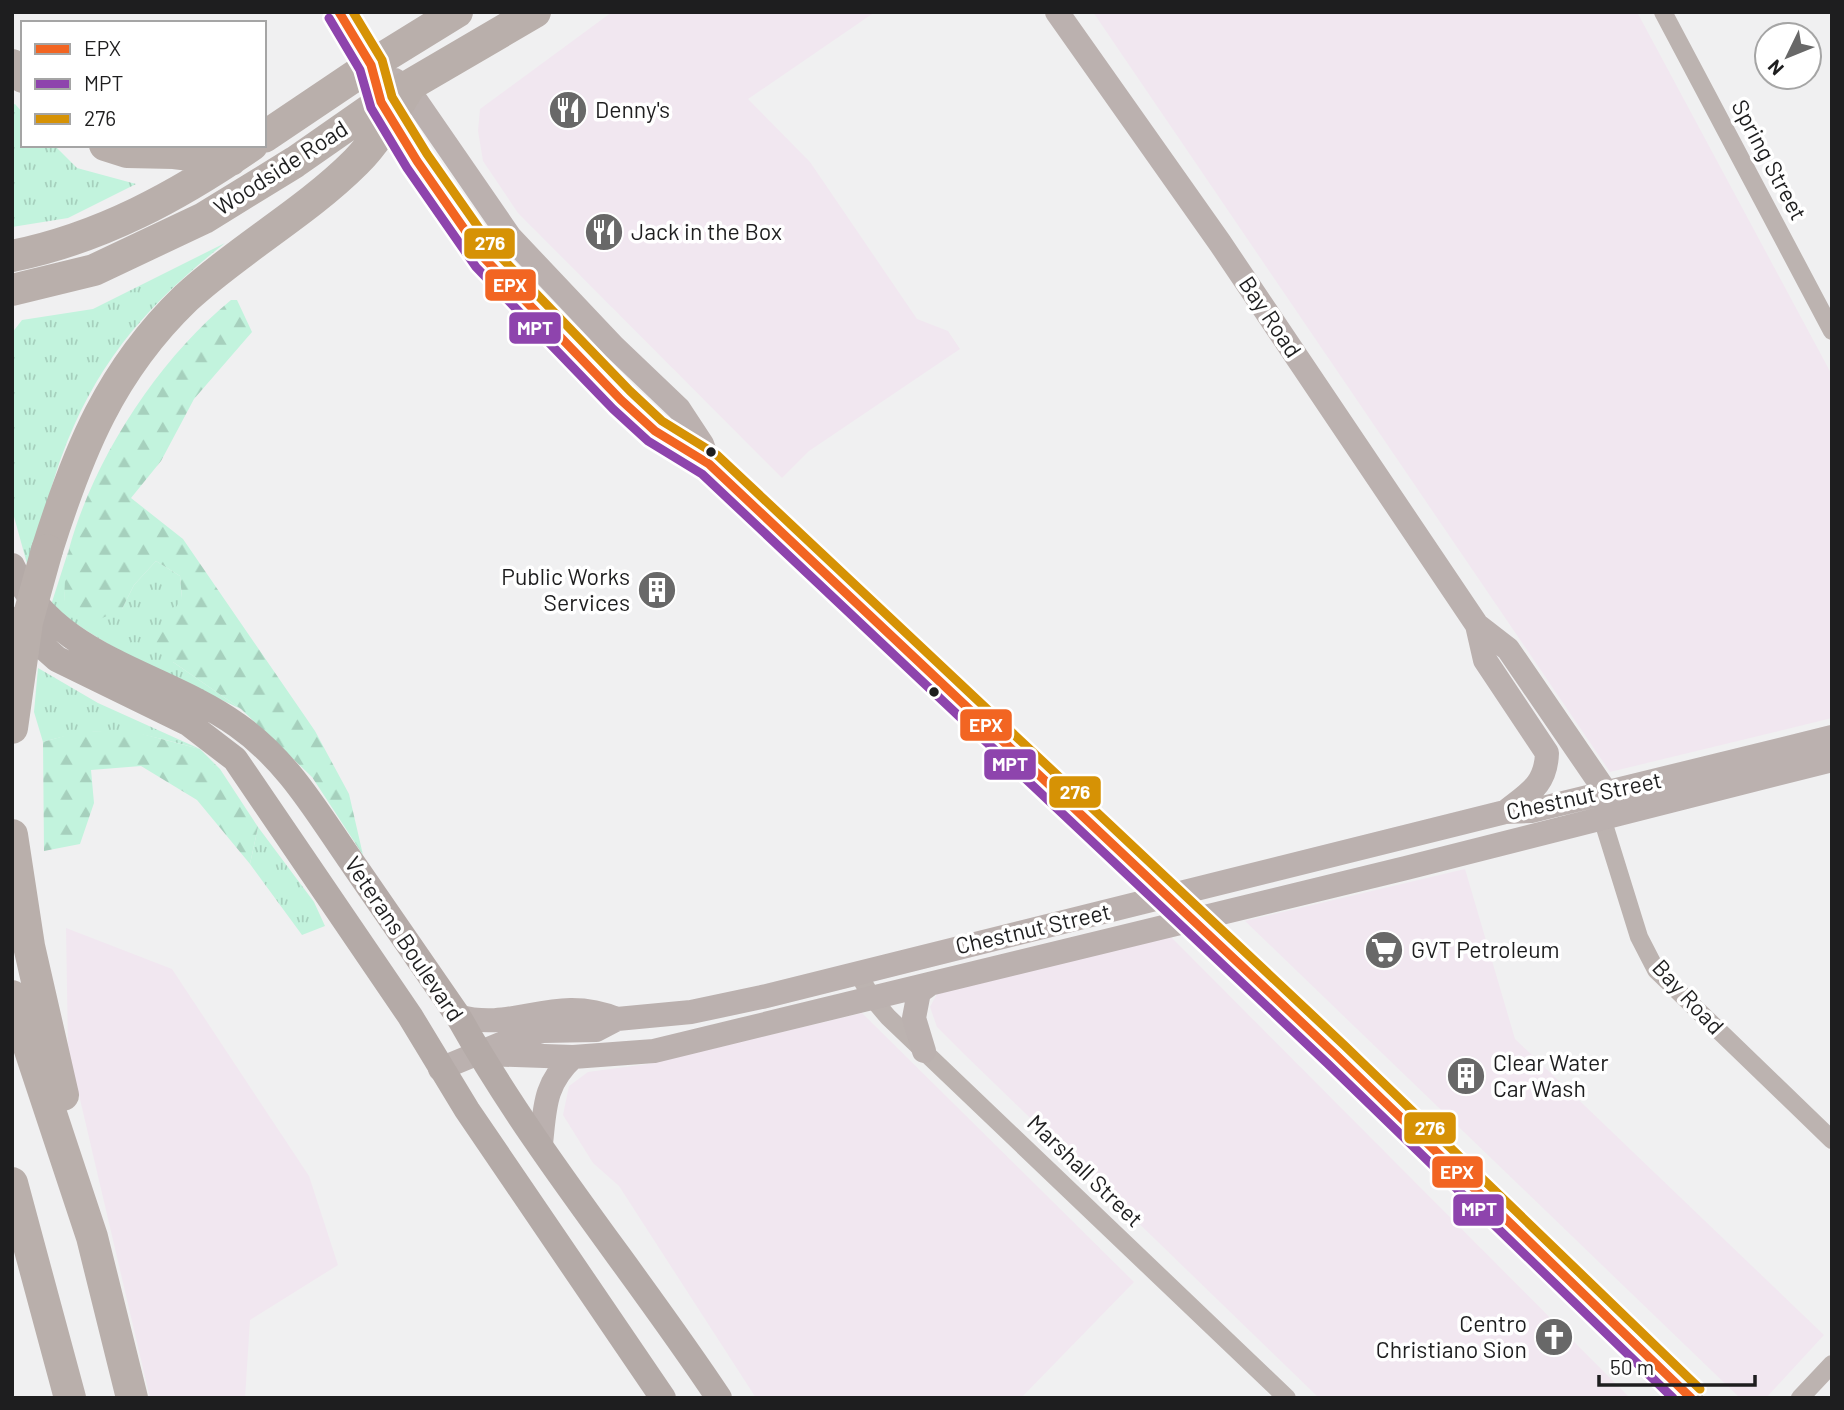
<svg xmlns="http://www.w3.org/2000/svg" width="1844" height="1410" font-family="Barlow,sans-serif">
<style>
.commercial{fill:#f1e7f0}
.grass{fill:url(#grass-tufts)}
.forest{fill:url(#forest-firs)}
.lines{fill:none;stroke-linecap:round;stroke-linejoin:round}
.street{stroke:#bcb3b0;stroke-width:18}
.secondary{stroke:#bbb1af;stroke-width:24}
.primary{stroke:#b4aaa7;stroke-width:26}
.highway{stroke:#b9afab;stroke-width:32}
.highway-bridge{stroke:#b9afab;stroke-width:32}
.bus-1-casing{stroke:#fff;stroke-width:14}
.bus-2-casing{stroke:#fff;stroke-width:14}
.bus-3-casing{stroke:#fff;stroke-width:14}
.bus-1{stroke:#f26522;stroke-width:9}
.bus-2{stroke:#8e44ad;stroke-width:9}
.bus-3{stroke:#d69205;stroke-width:9}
.bus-dot{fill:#1e1e1f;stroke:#fff;stroke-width:2.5}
.labels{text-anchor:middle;stroke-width:7;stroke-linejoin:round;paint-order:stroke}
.poi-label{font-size:23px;fill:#1e1e1f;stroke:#fff;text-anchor:start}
.street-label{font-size:23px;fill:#1e1e1f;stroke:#fff}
.line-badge{stroke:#fff;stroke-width:2.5}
.badge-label{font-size:19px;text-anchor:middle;font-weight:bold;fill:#fff}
</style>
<defs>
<pattern id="grass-tufts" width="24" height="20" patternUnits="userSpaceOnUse" patternTransform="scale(1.75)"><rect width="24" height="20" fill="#c2f3dd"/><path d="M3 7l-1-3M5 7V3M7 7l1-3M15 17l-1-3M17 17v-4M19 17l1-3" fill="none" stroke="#a6d0bd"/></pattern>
<pattern id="forest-firs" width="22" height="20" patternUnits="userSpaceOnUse" patternTransform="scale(1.75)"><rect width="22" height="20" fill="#c2f3dd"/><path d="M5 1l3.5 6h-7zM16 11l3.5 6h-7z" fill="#a6d0bd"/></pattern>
</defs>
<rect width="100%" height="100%" fill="#f0f0f1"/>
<!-- commercial -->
<path class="commercial" d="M612,12H875L748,99L810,162L917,319L948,331L960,349L809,451L782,478L518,213L483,161L478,131L480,109Z
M1093,12H1637L1832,375V718L1610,772Z
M1465,869L1515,1039L1824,1335L1766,1398H1740L1245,921Z
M66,928L172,969L309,1176L338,1265L250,1320L245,1398H150L68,1048Z
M1171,937L1630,1398H1319L963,1053L937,1027L930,1007L938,992Z
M862,1013L1134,1282L1021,1398H756L619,1186L593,1163L563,1115L569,1086L588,1072L648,1064Z"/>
<!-- grass -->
<path class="grass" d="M15,104L23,113V145H54L77,168L136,184L68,218L12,227V105Z
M225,243C147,305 96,362 61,458C48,494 40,534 29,571L13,513L12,333L22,320L93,309Z
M68,552L64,602L122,609L134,585L156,561L180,576L182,598L173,662L241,709C176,678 108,651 51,605Z
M38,668L98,703L200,749C135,732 110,723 43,742L34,712Z
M258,827L314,902L325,926L302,935L250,864Z"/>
<!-- forest -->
<path class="forest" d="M231,300H237L252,332L194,399L161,461L131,498L183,539L315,731L349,794L363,855L312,777L241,709L173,662L154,640L182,598L180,576L156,561L134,585L122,609L85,626L64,602C65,585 65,565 69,549C94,458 158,360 231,300Z
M127,730L200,749L220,769L258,827L250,864L197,800L141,766L91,770L94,803L80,844L44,851L43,742L78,732Z"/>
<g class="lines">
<!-- street -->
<path class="street" d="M1663,12L1832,331
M1602,818L1639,937L1656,970L1832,1140
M858,973L872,998L888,1017L1287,1398
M1800,1398L1832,1364"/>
<!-- secondary -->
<path class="secondary" d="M339,12L371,65L381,102L417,161L485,259L621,400L655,431L709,464L1217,946L1335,1054L1691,1398
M1057,12L1220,243L1477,625L1485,660L1547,753C1546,785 1529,793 1505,812
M395,80L408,89L510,237L614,347L679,409L702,444L709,464
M1477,625L1508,649L1606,792
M458,1016C514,1033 554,993 617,1019
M924,1051L914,1018L919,992L930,984
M484,1054L573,1057L654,1051L1406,868L1832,760
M440,1069L510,1040L543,1031L596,1030L617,1019L691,1012L762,997L1505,812L1531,811L1832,737
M541,1144C545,1107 544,1084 573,1057"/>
<!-- primary -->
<path class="primary" d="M12,566C54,659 161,671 237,725C287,760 315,809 349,858C385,911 422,963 458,1016C533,1150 634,1270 719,1398
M13,620L57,659L188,723L235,759L410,1016L467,1110L663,1398"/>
<!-- highway -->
<path class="highway" d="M12,65L23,77
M264,137L371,65L457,12
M105,145L127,152L174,153L231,160
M12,256C101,238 178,196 252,145
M12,290L94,270L204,218L295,162L381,102L535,12
M47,550C78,452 110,371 186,298C239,249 305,213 356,162C377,141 393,113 408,89
M12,835L29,946L63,1095
M12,996L92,1237L132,1398
M12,1183L70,1398"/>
<!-- highway-bridge -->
<path class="highway-bridge" d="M12,728L27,622L47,550"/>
<!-- bus-1 casing -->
<g class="bus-1-casing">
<path id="bus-1" d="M339,12L371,65L381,102L417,161L485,259L621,400L655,431L709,464L1335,1054L1691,1398"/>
</g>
<!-- bus-2 casing -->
<g class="bus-2-casing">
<path id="bus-2" d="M329,18L360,70L371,108L407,168L476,267L613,409L648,441L702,474L1327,1063L1673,1398"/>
</g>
<!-- bus-3 casing -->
<g class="bus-3-casing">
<path id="bus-3" d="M353,12L382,60L392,97L427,154L495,251L630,391L662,421L717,455L1344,1045L1700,1389"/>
</g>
<!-- bus-1 -->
<use href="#bus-1" class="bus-1"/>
<!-- bus-2 -->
<use href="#bus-2" class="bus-2"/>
<!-- bus-3 -->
<use href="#bus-3" class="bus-3"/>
</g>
<!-- icons -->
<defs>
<g id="restaurant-disc" transform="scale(2.0125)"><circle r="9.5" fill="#686868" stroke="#fff"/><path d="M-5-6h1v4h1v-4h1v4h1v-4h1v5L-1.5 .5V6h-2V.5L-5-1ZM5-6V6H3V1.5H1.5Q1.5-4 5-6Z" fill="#fff"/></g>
<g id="building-disc" transform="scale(2.0125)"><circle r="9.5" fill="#686868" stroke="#fff"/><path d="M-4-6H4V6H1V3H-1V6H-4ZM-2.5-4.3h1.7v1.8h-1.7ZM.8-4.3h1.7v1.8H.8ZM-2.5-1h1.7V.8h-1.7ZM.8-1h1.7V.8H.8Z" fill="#fff"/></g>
<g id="supermarket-disc" transform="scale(2.0125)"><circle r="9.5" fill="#686868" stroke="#fff"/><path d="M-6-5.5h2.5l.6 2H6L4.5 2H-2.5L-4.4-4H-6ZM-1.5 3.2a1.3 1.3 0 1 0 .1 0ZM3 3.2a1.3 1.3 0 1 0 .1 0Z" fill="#fff"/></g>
<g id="church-disc" transform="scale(2.0125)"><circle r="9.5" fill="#686868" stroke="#fff"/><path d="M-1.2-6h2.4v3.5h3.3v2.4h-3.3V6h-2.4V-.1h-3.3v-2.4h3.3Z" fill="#fff"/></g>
</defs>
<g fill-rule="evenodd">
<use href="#restaurant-disc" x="568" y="110"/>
<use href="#restaurant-disc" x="604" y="232"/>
<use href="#building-disc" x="657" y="590"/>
<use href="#supermarket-disc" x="1384" y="950"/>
<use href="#building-disc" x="1466" y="1076"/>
<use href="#church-disc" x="1554" y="1337"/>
</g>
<!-- markers -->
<g class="bus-dot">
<circle cx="711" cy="452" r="6"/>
<circle cx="934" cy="692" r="6"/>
</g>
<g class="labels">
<!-- poi labels -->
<g class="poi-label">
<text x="595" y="118">Denny's</text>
<text x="631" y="240">Jack in the Box</text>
<text x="630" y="585" text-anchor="end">Public Works<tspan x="630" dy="26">Services</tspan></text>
<text x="1411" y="958">GVT Petroleum</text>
<text x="1493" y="1071">Clear Water<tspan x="1493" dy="26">Car Wash</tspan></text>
<text x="1527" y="1332" text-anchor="end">Centro<tspan x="1527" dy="26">Christiano Sion</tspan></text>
</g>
<!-- street labels -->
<g class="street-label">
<text transform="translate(1769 160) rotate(62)" y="8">Spring Street</text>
<text transform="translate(281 168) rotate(-33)" y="8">Woodside Road</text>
<text transform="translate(1270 317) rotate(56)" y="8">Bay Road</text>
<text transform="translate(1584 796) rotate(-12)" y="8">Chestnut Street</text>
<text transform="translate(1033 929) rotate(-13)" y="8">Chestnut Street</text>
<text transform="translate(404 939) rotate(56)" y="8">Veterans Boulevard</text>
<text transform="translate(1688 997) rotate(47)" y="8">Bay Road</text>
<text transform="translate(1085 1171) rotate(44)" y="8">Marshall Street</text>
</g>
</g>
<g class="line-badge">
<rect x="463" y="227" width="53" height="33" rx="7" fill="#d69205"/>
<rect x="484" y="268" width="53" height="34" rx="7" fill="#f26522"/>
<rect x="508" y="311" width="54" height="34" rx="7" fill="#8e44ad"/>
<rect x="959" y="708" width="54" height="34" rx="7" fill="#f26522"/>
<rect x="983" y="748" width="54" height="33" rx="7" fill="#8e44ad"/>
<rect x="1048" y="775" width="54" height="34" rx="7" fill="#d69205"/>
<rect x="1403" y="1111" width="54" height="34" rx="7" fill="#d69205"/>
<rect x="1431" y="1155" width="53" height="34" rx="7" fill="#f26522"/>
<rect x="1452" y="1193" width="53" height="34" rx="7" fill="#8e44ad"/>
</g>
<g class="badge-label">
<text x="490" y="250">276</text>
<text x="510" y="292">EPX</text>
<text x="535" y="335">MPT</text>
<text x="986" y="732">EPX</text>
<text x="1010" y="771">MPT</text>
<text x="1075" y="799">276</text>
<text x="1430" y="1135">276</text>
<text x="1457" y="1179">EPX</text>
<text x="1479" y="1216">MPT</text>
</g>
<!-- border -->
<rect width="1844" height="1410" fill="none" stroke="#1e1e1f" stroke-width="28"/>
<!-- legend -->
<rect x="21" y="21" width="245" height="126" fill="#ffffff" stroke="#a5a5a5" stroke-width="2"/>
<rect x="35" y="44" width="35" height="10" fill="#f26522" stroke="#a5a5a5" stroke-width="2"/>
<text x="84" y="56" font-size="21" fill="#1e1e1f">EPX</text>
<rect x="35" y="79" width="35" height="10" fill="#8e44ad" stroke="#a5a5a5" stroke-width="2"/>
<text x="84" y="91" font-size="21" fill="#1e1e1f">MPT</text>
<rect x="35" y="114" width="35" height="10" fill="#d69205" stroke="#a5a5a5" stroke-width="2"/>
<text x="84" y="126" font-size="21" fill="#1e1e1f">276</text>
<!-- north arrow -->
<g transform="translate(1788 56) rotate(227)"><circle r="33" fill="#ffffff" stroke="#a5a5a5" stroke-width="2"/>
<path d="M0-5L12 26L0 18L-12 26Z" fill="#686868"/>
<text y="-10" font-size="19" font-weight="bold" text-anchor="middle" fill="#1e1e1f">N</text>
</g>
<!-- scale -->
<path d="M1599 1375v10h156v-10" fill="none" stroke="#1e1e1f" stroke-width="3.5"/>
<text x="1610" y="1375" font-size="21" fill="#1e1e1f" stroke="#ffffff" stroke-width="5" paint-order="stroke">50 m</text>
</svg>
